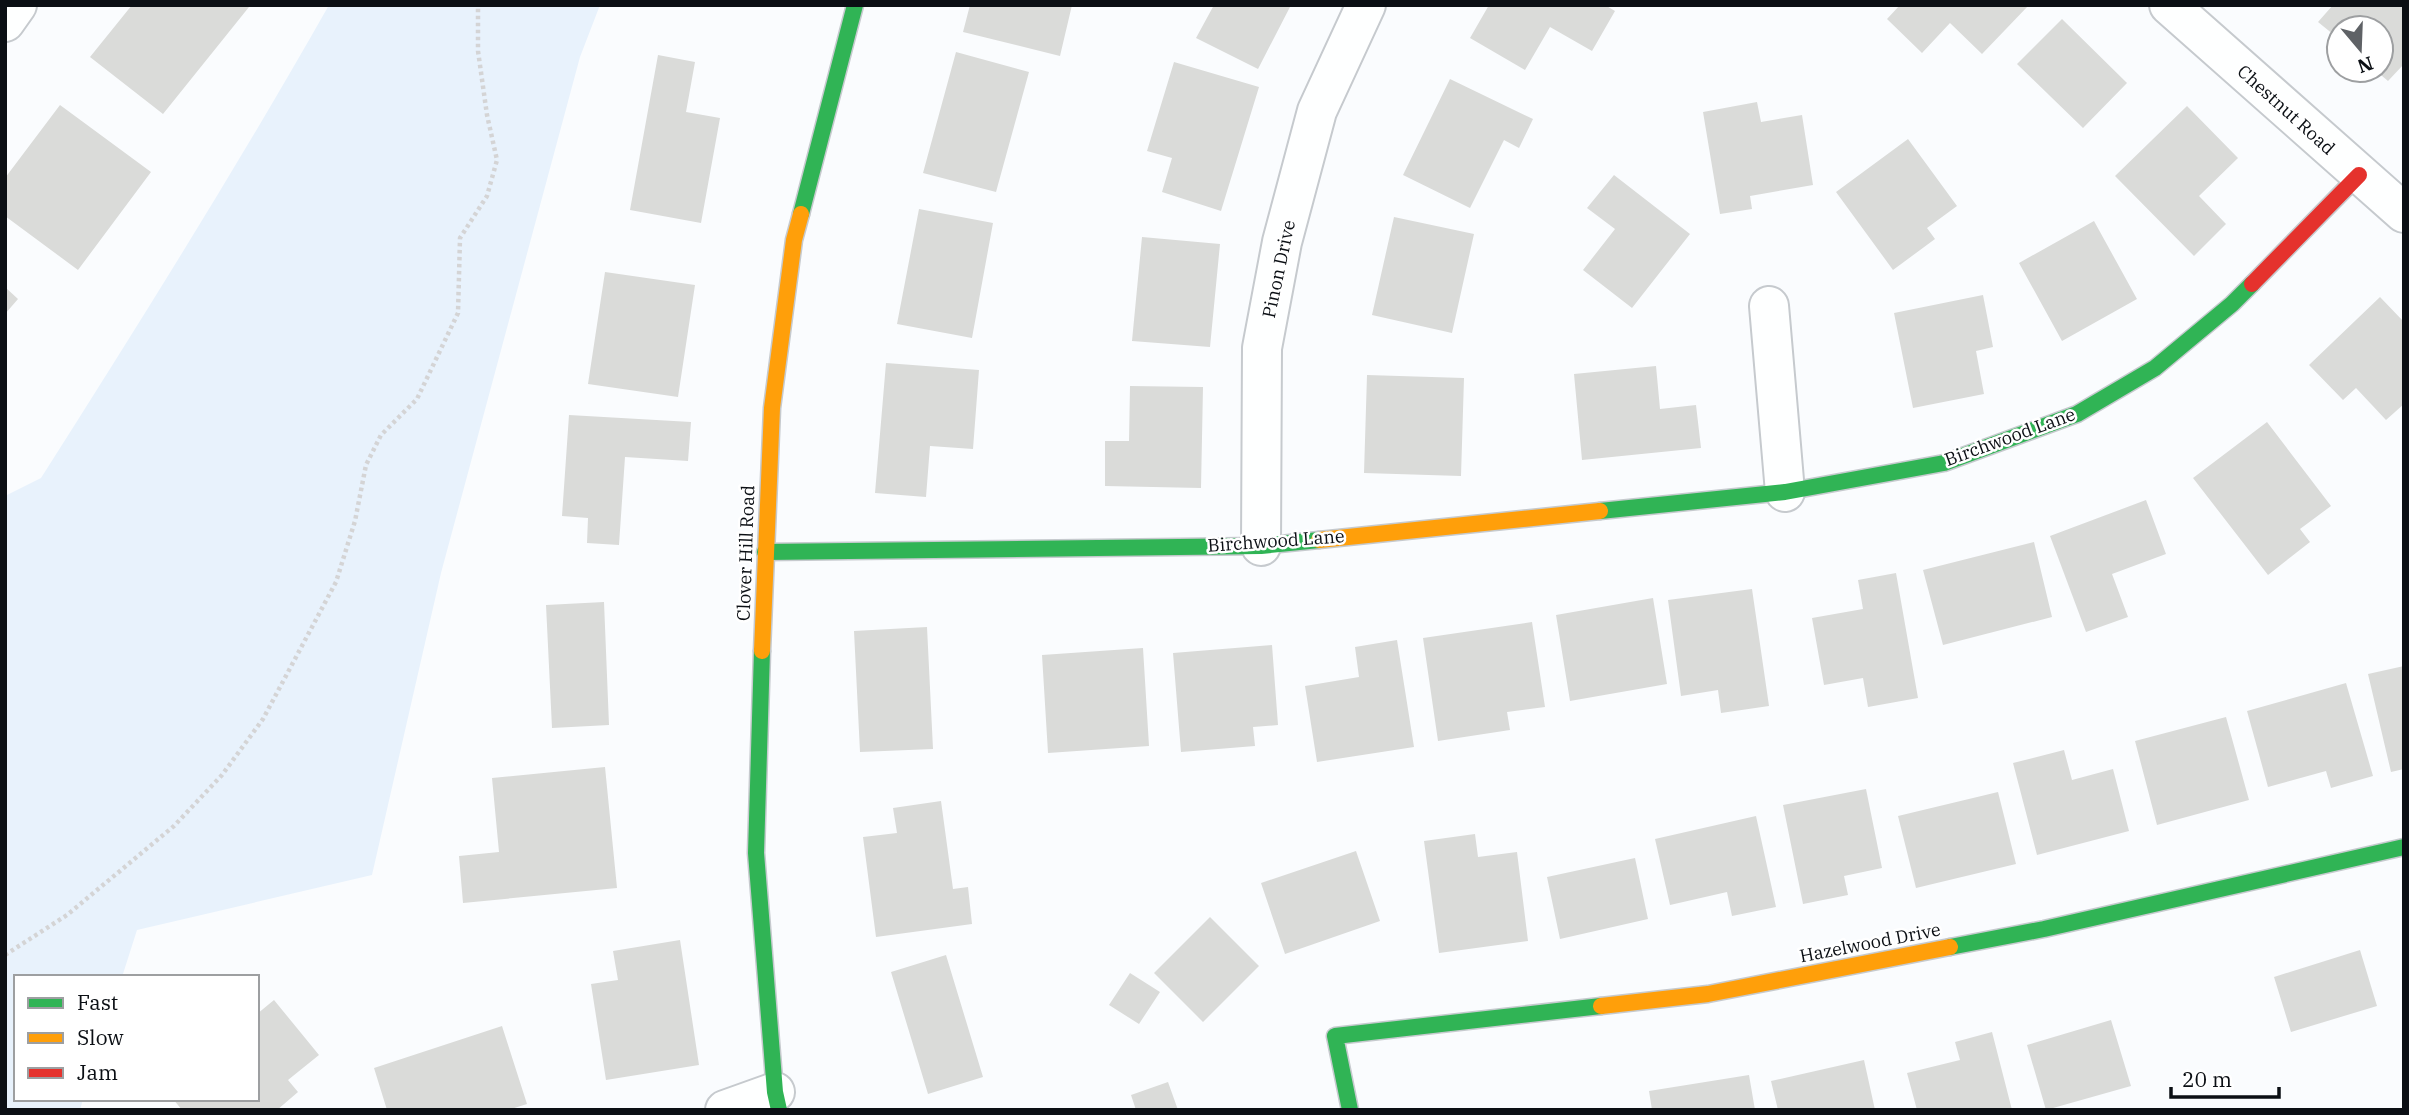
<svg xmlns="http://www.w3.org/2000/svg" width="2409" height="1115" font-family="'IBM Plex Serif',serif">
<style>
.green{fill:#e8f2fc}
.building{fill:#dadbd9}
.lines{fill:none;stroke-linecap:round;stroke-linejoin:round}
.street-casing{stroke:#c6cace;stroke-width:42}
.fast-casing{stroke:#c6cace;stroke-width:19}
.slow-casing{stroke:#c6cace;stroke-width:19}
.jam-casing{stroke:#c6cace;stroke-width:19}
.path{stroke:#d4d4d5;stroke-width:4.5;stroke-dasharray:3.5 3.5;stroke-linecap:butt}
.street{stroke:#feffff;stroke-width:38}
.fast{stroke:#30b455;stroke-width:16}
.slow{stroke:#ff9f0a;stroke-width:16}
.jam{stroke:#e5322d;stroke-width:16}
.labels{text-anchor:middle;stroke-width:5;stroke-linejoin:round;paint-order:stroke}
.street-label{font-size:18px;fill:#0b0f14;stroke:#fff}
</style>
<rect width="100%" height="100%" fill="#fafcfe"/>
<!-- green -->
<path class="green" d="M329,5H600L580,57L441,573L372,875L137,930L122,977H16V1099H83L80,1110H5V496L41,478C140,322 238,166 329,5Z"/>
<!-- building -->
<path class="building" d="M132,5H247L249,7L163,114L90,57Z
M970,5H1072L1060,56L963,32Z
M1214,5H1291L1258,69L1196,38Z
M1489,5H1605L1615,11L1592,51L1550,27L1525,70L1470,38Z
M1900,5H2029L1982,54L1950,23L1922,53L1887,19Z
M2333,5H2404V64L2388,81L2375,70H2381V28H2339V39L2318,22Z
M2062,19L2127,83L2083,128L2017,64Z
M956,52L1029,72L996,192L923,173Z
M658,55L695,62L686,112L720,118L701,223L630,210Z
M1174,62L1259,87L1221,211L1162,192L1172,158L1147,151Z
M1450,79L1533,119L1519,148L1504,140L1470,208L1403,175Z
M1757,102L1761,122L1802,115L1813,185L1750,196L1752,209L1720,214L1703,112Z
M60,105L151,172L78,270L5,216V178Z
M2187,106L2238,158L2199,196L2226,224L2194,256L2115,176Z
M1908,139L1957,206L1927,228L1935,239L1893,270L1836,192Z
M1614,175L1690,234L1632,308L1583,270L1615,229L1587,208Z
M919,209L993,223L972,338L897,324Z
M1394,217L1474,234L1452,333L1372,315Z
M2094,221L2137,299L2062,341L2019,263Z
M1142,237L1220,244L1210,347L1132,341Z
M605,272L695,285L678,397L588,384Z
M5,287L18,299L5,314Z
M1983,295L1993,347L1976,351L1984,394L1913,408L1894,313Z
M2380,297L2404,322V404L2386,420L2356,388L2343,400L2309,365Z
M886,363L979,370L973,449L930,446L926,497L875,493Z
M1656,366L1660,409L1696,405L1701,448L1582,460L1574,374Z
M1367,375L1464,378L1461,476L1364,473Z
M1130,386L1203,387L1201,488L1105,486V441H1129Z
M569,415L691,422L688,461L625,457L619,545L587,543L588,518L562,516Z
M2267,422L2331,506L2300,529L2310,542L2268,575L2193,478Z
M2146,500L2166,554L2112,574L2128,617L2086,632L2050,536Z
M2034,542L2052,617L1943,645L1923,570Z
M1896,573L1918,698L1868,707L1863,678L1824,685L1812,618L1863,609L1858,580Z
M1752,589L1769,706L1721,713L1718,690L1681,696L1668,600Z
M1653,598L1667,684L1570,701L1556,615Z
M604,602L609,725L552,728L546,605Z
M1532,622L1545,707L1507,712L1510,730L1438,741L1423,638Z
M927,627L933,749L860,752L854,631Z
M1397,640L1414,747L1317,762L1305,686L1359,677L1355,647Z
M1272,645L1278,725L1253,727L1255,746L1181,752L1173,653Z
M1143,648L1149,746L1048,753L1042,655Z
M2404,666V769L2391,772L2368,674Z
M2346,683L2373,776L2331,788L2326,771L2268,787L2247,711Z
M2226,717L2249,800L2157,825L2135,741Z
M2064,750L2072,780L2113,769L2129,831L2037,855L2013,763Z
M605,767L617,888L463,903L459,856L499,852L492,778Z
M1866,789L1882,868L1844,876L1848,895L1803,904L1783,805Z
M1998,792L2016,864L1916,888L1898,816Z
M941,801L953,889L968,887L972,924L876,937L863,837L897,833L893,808Z
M1756,816L1776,907L1732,916L1727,892L1670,905L1655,839Z
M1475,834L1478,857L1517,852L1528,941L1439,953L1424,841Z
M1356,851L1380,921L1285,954L1261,883Z
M1635,858L1648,919L1560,939L1547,877Z
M1210,917L1259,966L1203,1022L1154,973Z
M680,940L699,1065L606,1080L591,984L618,980L613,951Z
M2360,950L2377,1006L2291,1032L2274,977Z
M946,955L983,1077L928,1094L891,972Z
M1130,973L1160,992L1139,1024L1109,1005Z
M274,1000L319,1055L288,1080L298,1092L277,1110H182L173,1099H257V1014Z
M2111,1020L2131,1086L2046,1110L2027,1045Z
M502,1026L527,1104L508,1110H387L374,1068Z
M1992,1032L2012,1110H1917L1907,1073L1960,1060L1955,1042Z
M1864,1060L1875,1110H1778L1771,1081Z
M1749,1075L1755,1110H1652L1649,1091Z
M1168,1082L1178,1110H1136L1131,1095Z"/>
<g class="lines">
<!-- street casing -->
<g class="street-casing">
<path id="street" d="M2169,5L2404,213
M5,22L17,5
M1769,306L1785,492
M1261,546L1262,348L1282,242L1317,111L1366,5
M725,1110L775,1092"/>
</g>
<!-- fast casing -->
<g class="fast-casing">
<path id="fast" d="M801,214L855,5
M1600,511L1785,492L1944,463L2077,414L2155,368L2232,304L2252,284
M765,552L1261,546L1319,540
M762,651L756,853L775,1092L779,1110
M1950,947L2044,929L2404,847
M1350,1110L1335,1036L1601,1006"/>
</g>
<!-- slow casing -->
<g class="slow-casing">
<path id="slow" d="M1319,540L1600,511
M762,651L772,408L794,240L801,214
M1601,1006L1708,994L1950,947"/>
</g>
<!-- jam casing -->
<g class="jam-casing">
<path id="jam" d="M2252,284L2359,175"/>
</g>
<!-- path -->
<path class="path" d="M5,955L67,915L174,826L222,775L263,719L336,582L355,521L366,465L381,435L417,399L458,313L460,238L487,196L497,160L487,115L478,51V5"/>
<!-- street -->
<use href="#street" class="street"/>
<!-- fast -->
<use href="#fast" class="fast"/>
<!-- slow -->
<use href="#slow" class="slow"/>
<!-- jam -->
<use href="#jam" class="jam"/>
</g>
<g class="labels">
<!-- street labels -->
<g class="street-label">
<text transform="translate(2286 110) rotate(42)" y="6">Chestnut Road</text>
<text transform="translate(1279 269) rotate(-78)" y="6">Pinon Drive</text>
<text transform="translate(2010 437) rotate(-20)" y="6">Birchwood Lane</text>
<text transform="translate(1276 541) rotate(-4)" y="6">Birchwood Lane</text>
<text transform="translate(746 553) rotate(-88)" y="6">Clover Hill Road</text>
<text transform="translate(1870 943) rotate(-11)" y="6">Hazelwood Drive</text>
</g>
</g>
<!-- border -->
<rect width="2409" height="1115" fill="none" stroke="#0b0f14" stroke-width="14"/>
<!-- legend -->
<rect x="14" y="975" width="245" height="126" fill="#ffffff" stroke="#9d9fa1" stroke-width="2"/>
<rect x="28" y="998" width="35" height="10" fill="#30b455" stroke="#9d9fa1" stroke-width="2"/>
<text x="77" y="1010" font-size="21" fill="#0b0f14">Fast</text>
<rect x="28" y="1033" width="35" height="10" fill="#ff9f0a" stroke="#9d9fa1" stroke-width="2"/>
<text x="77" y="1045" font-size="21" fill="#0b0f14">Slow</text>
<rect x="28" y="1068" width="35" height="10" fill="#e5322d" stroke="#9d9fa1" stroke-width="2"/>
<text x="77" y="1080" font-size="21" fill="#0b0f14">Jam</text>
<!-- north arrow -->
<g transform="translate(2360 49) rotate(161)"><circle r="33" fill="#ffffff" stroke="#9d9fa1" stroke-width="2"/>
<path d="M0-5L12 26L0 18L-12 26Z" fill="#5f6266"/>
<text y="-10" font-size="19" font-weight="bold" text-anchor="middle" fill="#0b0f14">N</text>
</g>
<!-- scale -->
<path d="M2171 1087v10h108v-10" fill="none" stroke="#0b0f14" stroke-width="3.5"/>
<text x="2182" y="1087" font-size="21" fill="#0b0f14" stroke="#ffffff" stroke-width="5" paint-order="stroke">20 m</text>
</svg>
